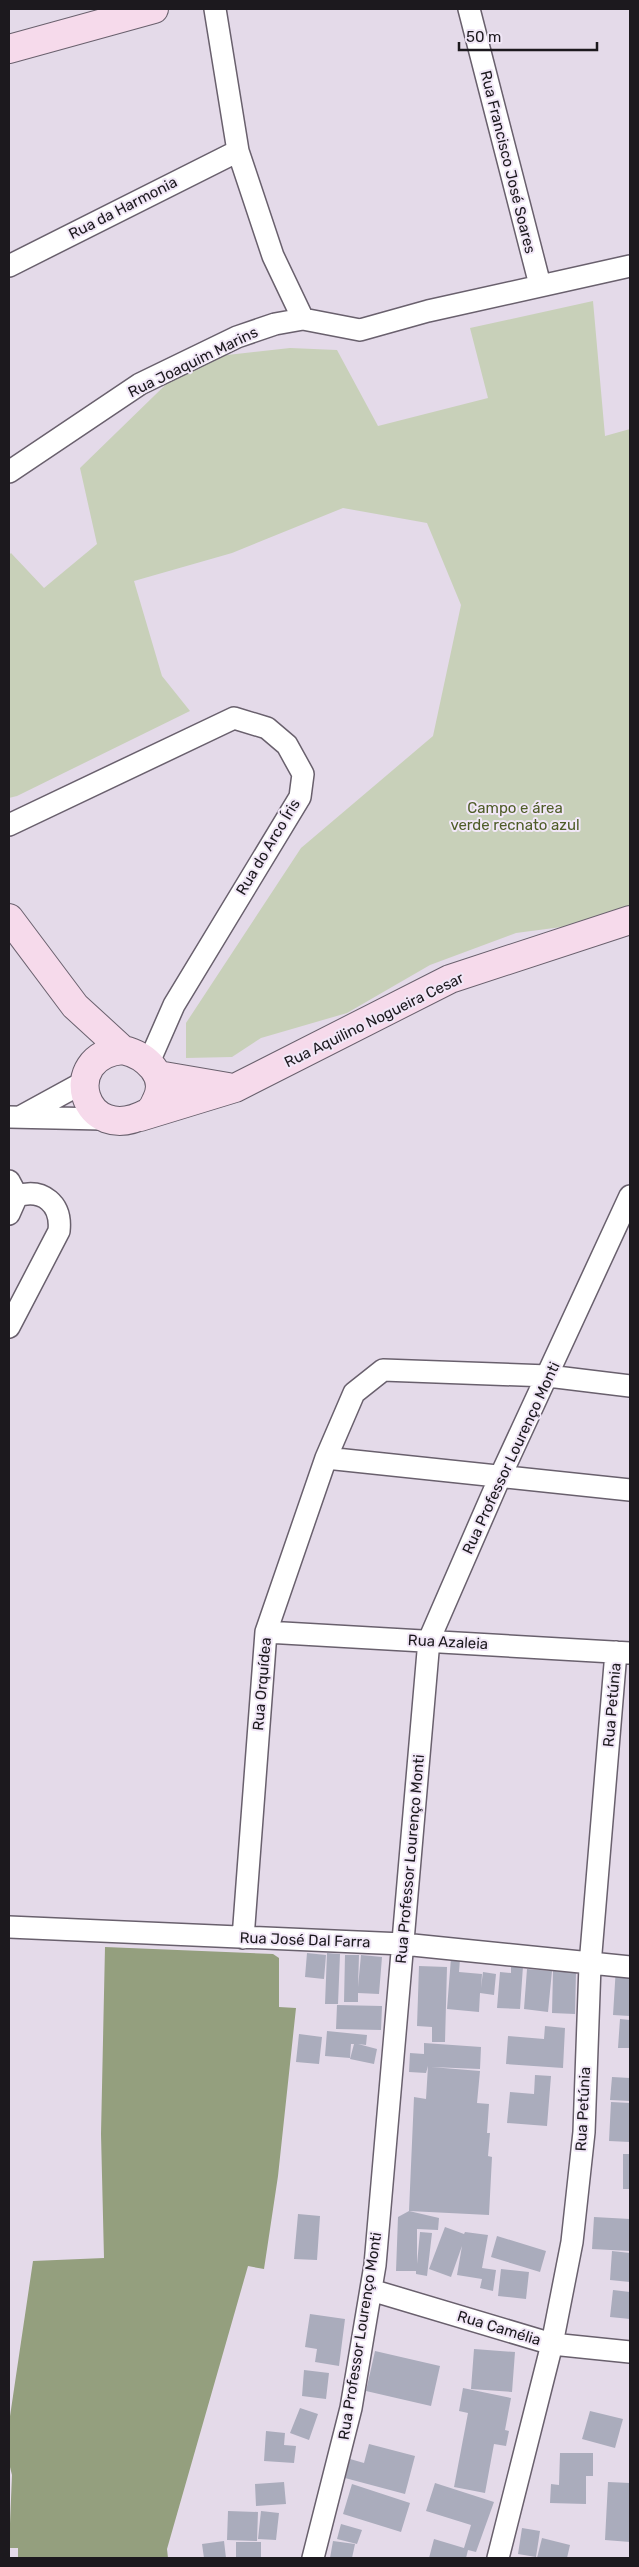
<svg xmlns="http://www.w3.org/2000/svg" width="639" height="2567" font-family="Rubik,sans-serif">
<style>
.green{fill:#c8d0b9}
.forest{fill:#949f7e}
.building{fill:#aaacbc}
.lines{fill:none;stroke-linecap:round;stroke-linejoin:round}
.street-casing{stroke:#69606d;stroke-width:24}
.secondary-casing{stroke:#69606d;stroke-width:30}
.street{stroke:#fff;stroke-width:21}
.secondary{stroke:#f6daeb;stroke-width:28}
.labels{text-anchor:middle;stroke-width:4;stroke-linejoin:round;paint-order:stroke}
.street-label{font-size:15px;fill:#1c191e;stroke:#f1e7f7}
.park-label{font-size:15px;fill:#4f5d28;stroke:#f1e7f7}
</style>
<rect width="100%" height="100%" fill="#e4dae9"/>
<!-- green -->
<path class="green" d="M593,301L605,436L630,429V918L516,933L430,965L347,1013L261,1038L232,1057L186,1058V1023L301,848L433,736L461,605L427,523L343,508L232,553L134,581L162,676L190,711L17,796L9,798V555L11,553L44,588L97,544L80,468L192,359L290,348L337,350L378,426L488,398L470,328Z"/>
<!-- forest -->
<path class="forest" d="M105,1947L273,1954L279,1958V2007L296,2008L278,2176L264,2269L248,2266L167,2549L168,2558H18V2548H9L12,2475L9,2463V2423L33,2261L104,2258L101,2134Z"/>
<!-- building -->
<path class="building" d="M307,1953L326,1955L324,1979L305,1977Z
M327,1953L340,1954L338,2004H325Z
M345,1955H359L358,1987L361,1955L382,1957L379,1994L358,1993V2002H344Z
M451,1958L460,1959L459,1972L482,1974L481,1988L483,1972L496,1974L494,1995L480,1993L479,2012L447,2009Z
M511,1965L523,1966L520,2009L497,2008L500,1972L511,1973Z
M419,1966L447,1967L445,2042H432V2027L417,2026Z
M616,1967L630,1968V2016L613,2015Z
M527,1969L552,1971L548,2012L524,2009Z
M553,1971L576,1972L575,2014L552,2013Z
M337,2005L382,2006L381,2030L336,2029Z
M620,2019L630,2020V2048H618Z
M545,2026L565,2028L563,2068L506,2064L508,2036L544,2039Z
M327,2031L367,2035L366,2045L358,2044L377,2049L374,2064L350,2059L354,2044H351L350,2058L325,2056Z
M299,2034L322,2037L319,2064L296,2062Z
M424,2043L481,2047L480,2069L431,2067L480,2071L477,2103L489,2104L487,2133H490L488,2156L492,2157L489,2215L409,2211L414,2097L426,2099L428,2066L426,2073L409,2072L410,2053L424,2054Z
M535,2075L551,2076L547,2126L507,2123L510,2092L534,2094Z
M612,2077L630,2078V2101L610,2100Z
M611,2102L630,2103V2142L609,2141Z
M623,2154H630V2189H623Z
M409,2211L439,2218L438,2230L417,2229V2264L420,2232L432,2233L427,2276L416,2274V2271H396L398,2217Z
M298,2214L320,2216L317,2260L294,2259Z
M594,2217L630,2219V2251L592,2249Z
M445,2227L464,2234L465,2232L488,2235L482,2268L496,2270L493,2291L480,2288L482,2279L457,2275L462,2246L451,2277L429,2269Z
M497,2236L546,2251L540,2272L491,2257Z
M612,2251L630,2253V2282L610,2280Z
M501,2269L529,2272L526,2299L498,2296Z
M613,2290L630,2292V2319L610,2317Z
M310,2314L345,2319L339,2366L315,2362L317,2349L305,2347Z
M474,2349L515,2352L512,2392L471,2389Z
M375,2351L440,2366L431,2406L366,2391Z
M304,2370L329,2373L326,2399L302,2396Z
M463,2388L511,2398L505,2430L509,2431L506,2446L494,2444L485,2493L454,2487L468,2413L459,2411Z
M300,2408L318,2414L309,2440L290,2433Z
M590,2411L623,2419L615,2448L582,2439Z
M266,2431L285,2433L284,2445L296,2446L294,2463L264,2461Z
M369,2444L415,2456L405,2494L345,2478L350,2459L364,2463Z
M560,2453H593V2476H586V2504L550,2503L551,2484L559,2485Z
M284,2482L286,2504L256,2506L255,2484Z
M608,2482L630,2483V2542L605,2540Z
M435,2483L494,2502L476,2552L468,2550L466,2558H429L434,2539L464,2548L471,2525L426,2511Z
M352,2484L410,2503L401,2532L343,2514Z
M228,2511L258,2512L257,2541L227,2540Z
M261,2511L279,2513L276,2540L258,2539Z
M341,2524L362,2530L357,2544L337,2539Z
M522,2528L540,2531L536,2557L518,2554Z
M542,2538L570,2545L567,2558H537Z
M224,2541L226,2558H204L202,2544Z
M333,2541L355,2544L352,2558H330Z
M236,2542H261V2558H236Z"/>
<g class="lines">
<!-- street casing -->
<g class="street-casing">
<path id="street" d="M215,9L238,151L273,256L303,319
M469,9L540,285
M9,266L238,151
M9,472L140,384L237,337L275,324L303,319L360,330L428,311L630,266
M9,825L234,718L267,728L287,745L303,774L300,797L174,1005L149,1062
M9,1117L102,1119
M20,1117L84,1082
M9,1181L17,1196
M9,1214L17,1196C43,1188 62,1204 59,1231L9,1327
M326,1458L630,1490
M266,1632L630,1653
M9,1927L403,1944L630,1967
M243,1938L266,1632L326,1458L354,1393L383,1370L548,1376L630,1386
M371,2290L552,2344L630,2352
M313,2558L351,2408L375,2265L429,1640L500,1477L630,1196
M498,2558L552,2344L572,2242L584,2132L590,1965L616,1652"/>
</g>
<!-- secondary casing -->
<g class="secondary-casing">
<path id="secondary" d="M9,49L154,9
M9,918L75,1006L123,1050
M123,1050C145,1055 170,1076 156,1101C154,1106 152,1110 147,1113C82,1148 58,1055 123,1050Z
M158,1075L228,1087
M140,1117L235,1088L450,979L630,920"/>
</g>
<!-- street -->
<use href="#street" class="street"/>
<!-- secondary -->
<use href="#secondary" class="secondary"/>
</g>
<g class="labels">
<!-- street labels -->
<g class="street-label">
<text transform="translate(508 162) rotate(76)" y="5">Rua Francisco José Soares</text>
<text transform="translate(123 208) rotate(-27)" y="5">Rua da Harmonia</text>
<text transform="translate(193 362) rotate(-26)" y="5">Rua Joaquim Marins</text>
<text transform="translate(268 847) rotate(-59)" y="5">Rua do Arco Íris</text>
<text transform="translate(374 1020) rotate(-26)" y="5">Rua Aquilino Nogueira Cesar</text>
<text transform="translate(511 1458) rotate(-65)" y="5">Rua Professor Lourenço Monti</text>
<text transform="translate(448 1642) rotate(3)" y="5">Rua Azaleia</text>
<text transform="translate(262 1684) rotate(-85)" y="5">Rua Orquídea</text>
<text transform="translate(612 1705) rotate(-85)" y="5">Rua Petúnia</text>
<text transform="translate(410 1859) rotate(-85)" y="5">Rua Professor Lourenço Monti</text>
<text transform="translate(305 1940) rotate(2)" y="5">Rua José Dal Farra</text>
<text transform="translate(583 2109) rotate(-87)" y="5">Rua Petúnia</text>
<text transform="translate(499 2328) rotate(17)" y="5">Rua Camélia</text>
<text transform="translate(360 2336) rotate(-81)" y="5">Rua Professor Lourenço Monti</text>
</g>
<!-- park labels -->
<g class="park-label">
<text x="515" y="813">Campo e área<tspan x="515" dy="17">verde recnato azul</tspan></text>
</g>
</g>
<!-- border -->
<rect width="639" height="2567" fill="none" stroke="#1c191e" stroke-width="20"/>
<!-- scale -->
<path d="M459 42v8h138v-8" fill="none" stroke="#1c191e" stroke-width="2.5"/>
<text x="466" y="42" font-size="15" fill="#1c191e" stroke="#f1e7f7" stroke-width="4" paint-order="stroke">50 m</text>
</svg>
